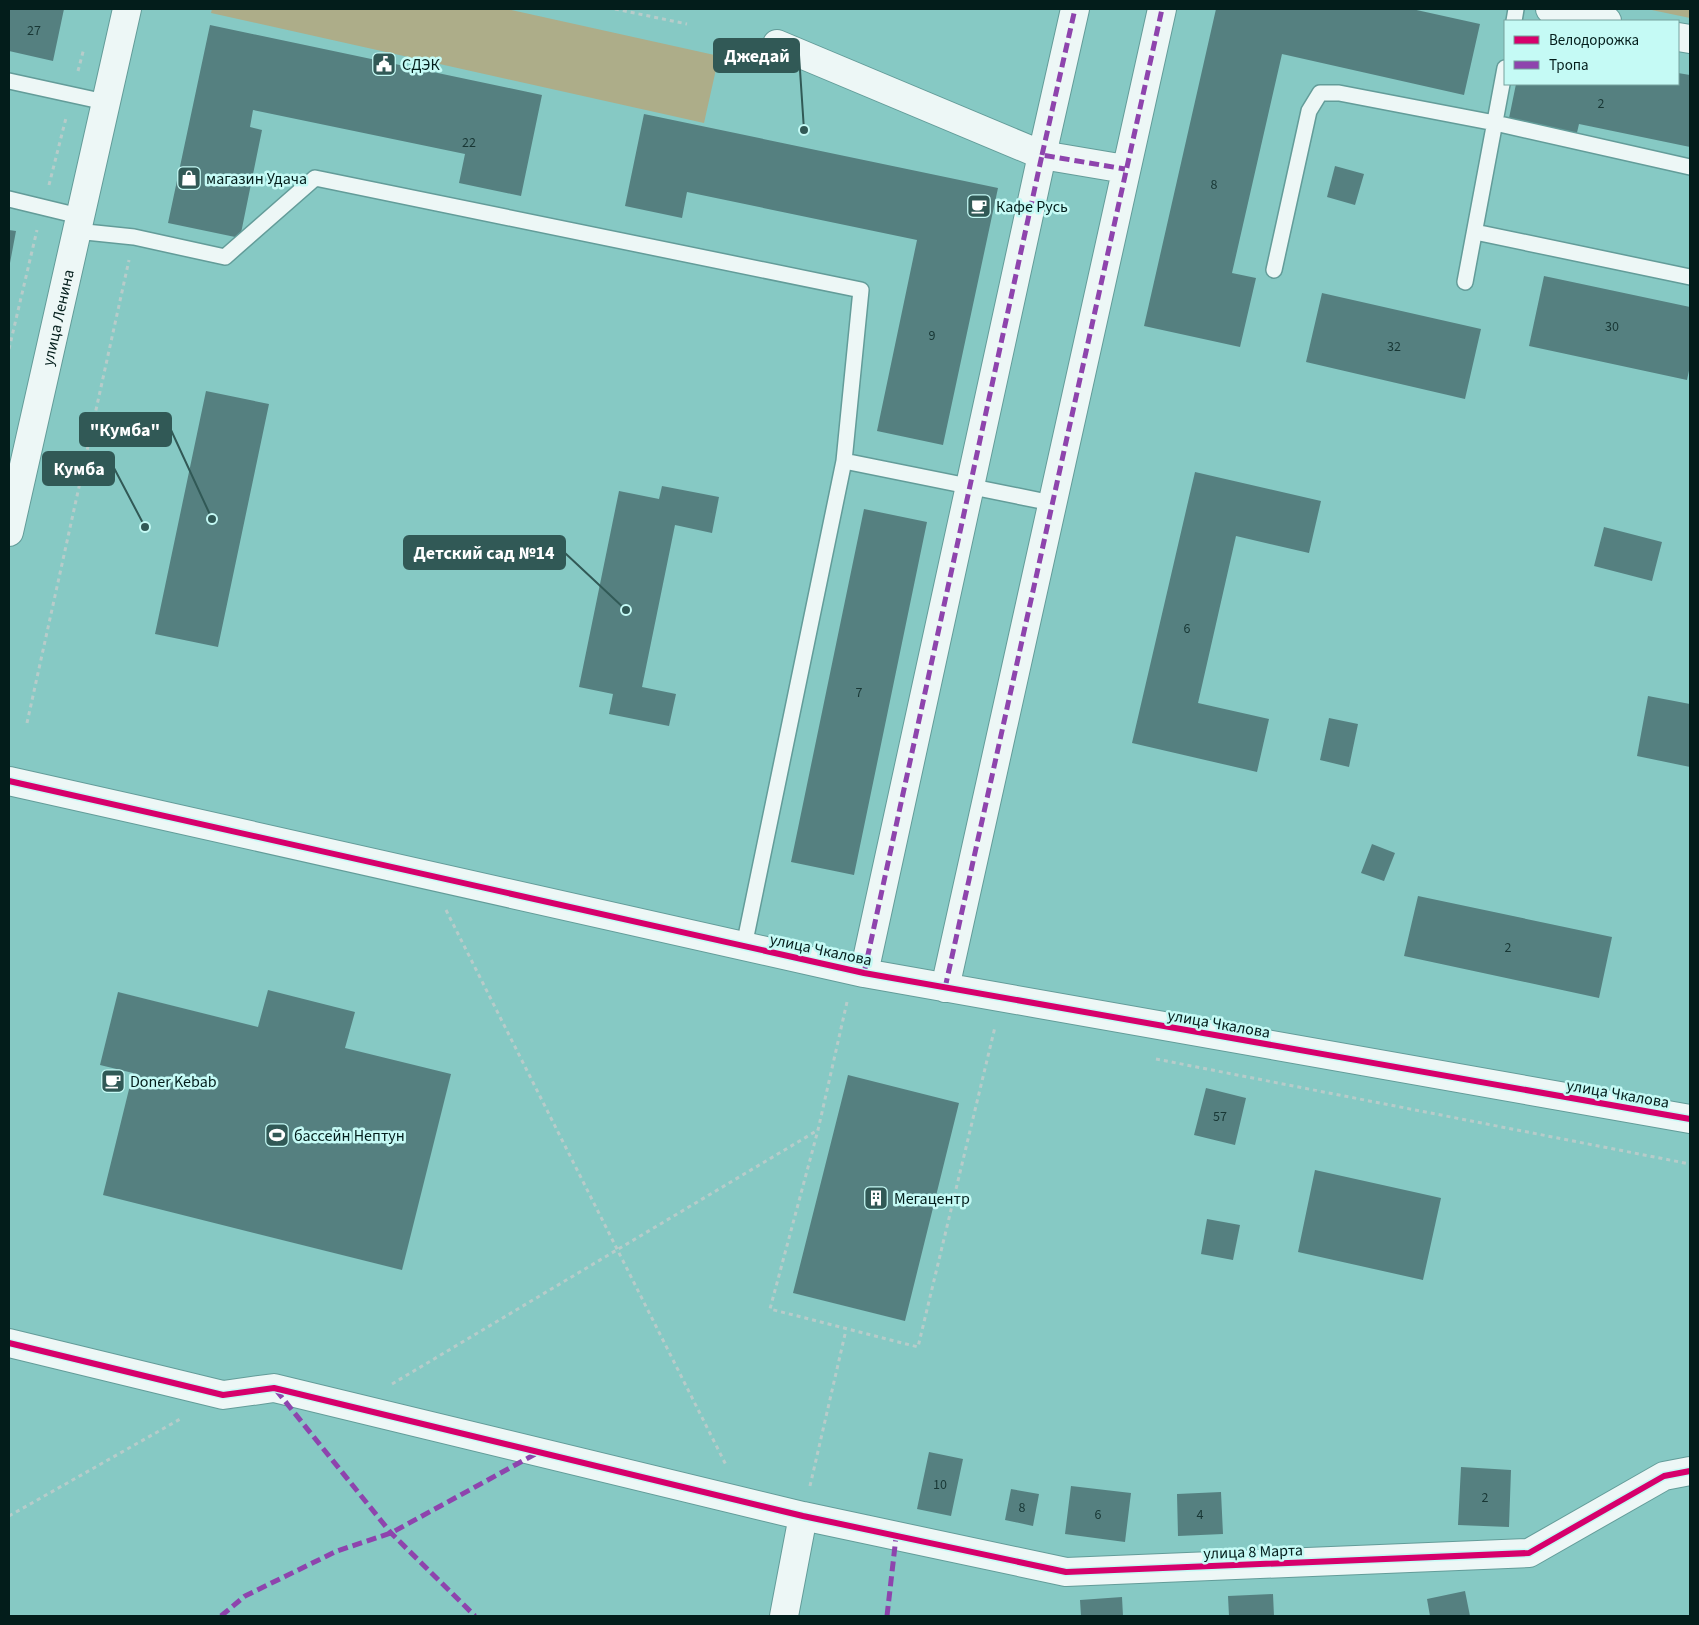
<svg xmlns="http://www.w3.org/2000/svg" width="1699" height="1625" font-family="'Source Sans 3',sans-serif">
<style>
.green{fill:#adad89}
.building{fill:#558080}
.lines{fill:none;stroke-linecap:round;stroke-linejoin:round}
.lane-casing{stroke:#639c99;stroke-width:18}
.street-casing{stroke:#639c99;stroke-width:30}
.secondary-casing{stroke:#639c99;stroke-width:30}
.path{stroke:#b7ccca;stroke-width:3;stroke-dasharray:4 4;stroke-linecap:butt}
.lane{stroke:#edf7f6;stroke-width:15}
.street{stroke:#edf7f6;stroke-width:28}
.secondary{stroke:#edf7f6;stroke-width:28}
.quiet{stroke:#8e44ad;stroke-width:5;stroke-dasharray:10 5;stroke-linecap:butt}
.cycleway-casing{stroke:#c5faf5;stroke-width:9}
.cycleway{stroke:#d6006c;stroke-width:6}
.labels{text-anchor:middle;stroke-width:5;stroke-linejoin:round;paint-order:stroke}
.number-label{font-size:14px;fill:#183634}
.poi-label{font-size:16px;fill:#031d1b;stroke:#c5faf5;text-anchor:start}
.street-label{font-size:16px;fill:#031d1b;stroke:#c5faf5}
.leader{fill:none;stroke:#315956;stroke-width:2}
.callout-dot{fill:#315956;stroke:#c5faf5;stroke-width:2}
.callout{fill:#315956;stroke:#315956;stroke-width:2}
.callout-label{font-size:18px;text-anchor:middle;font-weight:bold;fill:#fff}
</style>
<rect width="100%" height="100%" fill="#86c9c4"/>
<!-- green -->
<path class="green" d="M212,9H507L719,56L704,123L211,13Z
M1647,9H1690V18Z"/>
<!-- building -->
<path class="building" d="M9,9H64L53,61L9,51Z
M1216,9H1412L1480,24L1464,95L1282,54L1232,273L1256,278L1240,347L1144,326Z
M210,25L542,95L521,196L459,183L465,154L253,110L250,127L262,130L240,238L168,223Z
M1678,73L1690,75V147L1579,124L1576,137L1508,123L1516,84H1678Z
M644,114L998,188L943,445L877,431L917,240L687,192L682,218L625,206Z
M1335,166L1364,174L1355,205L1327,197Z
M9,230L16,231L10,263H9Z
M1544,276L1690,307V366L1687,380L1529,346Z
M1322,293L1481,329L1465,399L1306,362Z
M206,391L269,404L218,647L155,634Z
M1195,472L1321,501L1309,553L1236,536L1198,703L1269,719L1257,772L1132,743Z
M662,486L719,497L712,533L675,525L642,687L676,694L669,726L609,714L613,694L579,687L619,491L659,499Z
M864,509L927,522L854,875L791,862Z
M1604,527L1662,542L1652,581L1594,566Z
M1648,696L1690,704V767L1637,756Z
M1329,718L1358,724L1349,767L1320,760Z
M1372,844L1395,853L1384,881L1361,873Z
M1418,896L1612,937L1599,998L1404,956Z
M268,990L355,1012L345,1048L451,1074L402,1270L103,1195L133,1073L100,1065L118,992L258,1027Z
M848,1075L959,1103L905,1321L793,1293Z
M1206,1088L1246,1098L1235,1145L1194,1135Z
M1315,1170L1441,1198L1423,1280L1298,1252Z
M1207,1219L1240,1225L1233,1260L1201,1254Z
M929,1452L963,1459L951,1516L917,1509Z
M1461,1467L1511,1470L1509,1527L1458,1525Z
M1071,1486L1131,1493L1125,1542L1065,1534Z
M1011,1489L1039,1494L1033,1526L1005,1520Z
M1221,1492L1223,1534L1178,1536L1177,1494Z
M1465,1591L1470,1616H1430L1427,1599Z
M1273,1594L1274,1616H1229L1228,1596Z
M1122,1597L1123,1616H1081L1080,1600Z"/>
<g class="lines">
<!-- lane casing -->
<g class="lane-casing">
<path id="lane" d="M1514,21L1516,9
M9,81L105,102
M9,199L79,216
M76,231L134,237L225,257L315,178L861,290L844,461L1052,503
M1475,232L1690,277
M1274,270L1309,111L1320,93H1339L1495,123L1690,167
M1465,282L1505,68
M744,946L844,461"/>
</g>
<!-- street casing -->
<g class="street-casing">
<path id="street" d="M1550,9L1607,21
M1678,37L1690,39
M777,44L1042,155L1075,9
M9,781L864,973L1690,1119
M864,973L1042,155L1125,169
M945,988L1162,9
M9,1343L223,1395L274,1388L803,1516L1066,1572L1529,1553L1664,1476L1690,1471
M784,1616L803,1516"/>
</g>
<!-- secondary casing -->
<g class="secondary-casing">
<g id="secondary">
<path id="s1" d="M9,532L127,9"/>
</g>
</g>
<!-- path -->
<path class="path" d="M615,9L687,24
M78,71L84,48
M49,185L66,118
M9,349L37,230
M27,723L129,260
M446,910L726,1465
M847,1002L818,1130L770,1309L918,1347L995,1027
M1156,1059L1690,1164
M392,1384L818,1130
M810,1486L846,1330
M9,1516L182,1418"/>
<!-- lane -->
<use href="#lane" class="lane"/>
<!-- street -->
<use href="#street" class="street"/>
<!-- secondary -->
<use href="#secondary" class="secondary"/>
<!-- quiet -->
<path class="quiet" d="M1042,155L1075,9
M864,973L1042,155L1125,169
M945,988L1162,9
M276,1390L391,1533L475,1616
M221,1616L245,1596L337,1551L391,1533L539,1452
M887,1616L896,1537"/>
<!-- cycleway casing -->
<g class="cycleway-casing">
<path id="cycleway" d="M9,781L864,973L1690,1119
M9,1343L223,1395L274,1388L803,1516L1066,1572L1529,1553L1664,1476L1690,1471"/>
</g>
<!-- cycleway -->
<use href="#cycleway" class="cycleway"/>
</g>
<!-- icons -->
<defs>
<g id="civic-square" transform="scale(1.25)"><rect x="-9" y="-9" width="18" height="18" rx="4" fill="#315956" stroke="#c5faf5"/><path d="M-.6-6.5H3V-4.5H.6V-3L4-1V1h2V6H-6V1h2V-1L-.6-3ZM-1.2 2.5V6h2.4V2.5Z" fill="#fff"/></g>
<g id="shop-square" transform="scale(1.25)"><rect x="-9" y="-9" width="18" height="18" rx="4" fill="#315956" stroke="#c5faf5"/><path d="M-5-2.5h2.3a2.7 3.5 0 0 1 5.4 0H5L5.5 6h-11ZM-1.5-2.5h3a1.5 2.3 0 0 0-3 0Z" fill="#fff"/></g>
<g id="cafe-square" transform="scale(1.25)"><rect x="-9" y="-9" width="18" height="18" rx="4" fill="#315956" stroke="#c5faf5"/><path d="M-5.5-4.5H6V0H3Q3 3.5 0 3.5H-2.5Q-5.5 3.5-5.5 0ZM3-3.2v2h1.7v-2ZM-6 4.5H4V6H-6Z" fill="#fff"/></g>
<g id="stadium-square" transform="scale(1.25)"><rect x="-9" y="-9" width="18" height="18" rx="4" fill="#315956" stroke="#c5faf5"/><path d="M0-5a6.5 5 0 1 0 0 10a6.5 5 0 1 0 0-10ZM-3.5-1.8h7v3.6h-7Z" fill="#fff"/></g>
<g id="building-square" transform="scale(1.25)"><rect x="-9" y="-9" width="18" height="18" rx="4" fill="#315956" stroke="#c5faf5"/><path d="M-4-6H4V6H1V3H-1V6H-4ZM-2.5-4.3h1.7v1.8h-1.7ZM.8-4.3h1.7v1.8H.8ZM-2.5-1h1.7V.8h-1.7ZM.8-1h1.7V.8H.8Z" fill="#fff"/></g>
</defs>
<g fill-rule="evenodd">
<use href="#civic-square" x="384" y="64"/>
<use href="#shop-square" x="189" y="178"/>
<use href="#cafe-square" x="979" y="206"/>
<use href="#cafe-square" x="113" y="1081"/>
<use href="#stadium-square" x="277" y="1135"/>
<use href="#building-square" x="876" y="1198"/>
</g>
<g class="labels">
<!-- number labels -->
<g class="number-label">
<text x="34" y="35">27</text>
<text x="1601" y="108">2</text>
<text x="469" y="147">22</text>
<text x="1214" y="189">8</text>
<text x="1612" y="331">30</text>
<text x="932" y="340">9</text>
<text x="1394" y="351">32</text>
<text x="1187" y="633">6</text>
<text x="859" y="697">7</text>
<text x="1508" y="952">2</text>
<text x="1220" y="1121">57</text>
<text x="940" y="1489">10</text>
<text x="1485" y="1502">2</text>
<text x="1022" y="1512">8</text>
<text x="1098" y="1519">6</text>
<text x="1200" y="1519">4</text>
</g>
<!-- poi labels -->
<g class="poi-label">
<text x="402" y="70">СДЭК</text>
<text x="206" y="184">магазин Удача</text>
<text x="996" y="212">Кафе Русь</text>
<text x="130" y="1087">Doner Kebab</text>
<text x="294" y="1141">бассейн Нептун</text>
<text x="894" y="1204">Мегацентр</text>
</g>
<!-- street labels -->
<g class="street-label">
<text dy="6" stroke="none"><textPath href="#s1" startOffset="220">улица Ленина</textPath></text>
<text transform="translate(821 949) rotate(12)" y="6">улица Чкалова</text>
<text transform="translate(1219 1023) rotate(10)" y="6">улица Чкалова</text>
<text transform="translate(1618 1093) rotate(10)" y="6">улица Чкалова</text>
<text transform="translate(1253 1551) rotate(-2)" y="6">улица 8 Марта</text>
</g>
</g>
<!-- callouts -->
<path class="leader" d="M804 130L799 55M212 519L171 430M145 527L114 468M626 610L565 553"/>
<g class="callout-dot">
<circle cx="804" cy="130" r="5"/>
<circle cx="212" cy="519" r="5"/>
<circle cx="145" cy="527" r="5"/>
<circle cx="626" cy="610" r="5"/>
</g>
<g class="callout">
<rect x="714" y="39" width="85" height="33" rx="5"/>
<rect x="80" y="413" width="91" height="33" rx="5"/>
<rect x="43" y="452" width="71" height="33" rx="5"/>
<rect x="404" y="536" width="161" height="33" rx="5"/>
</g>
<g class="callout-label">
<text x="757" y="62">Джедай</text>
<text x="125" y="436">"Кумба"</text>
<text x="79" y="475">Кумба</text>
<text x="484" y="559">Детский сад №14</text>
</g>
<!-- border -->
<rect width="1699" height="1625" fill="none" stroke="#031d1b" stroke-width="20"/>
<!-- legend -->
<rect x="1504" y="20" width="175" height="65" fill="#c5faf5" stroke="#77a29e"/>
<rect x="1514" y="36" width="25" height="8" fill="#d6006c" stroke="#77a29e"/>
<text x="1549" y="45" font-size="15" fill="#031d1b">Велодорожка</text>
<rect x="1514" y="61" width="25" height="8" fill="#8e44ad" stroke="#77a29e"/>
<text x="1549" y="70" font-size="15" fill="#031d1b">Тропа</text>
</svg>
